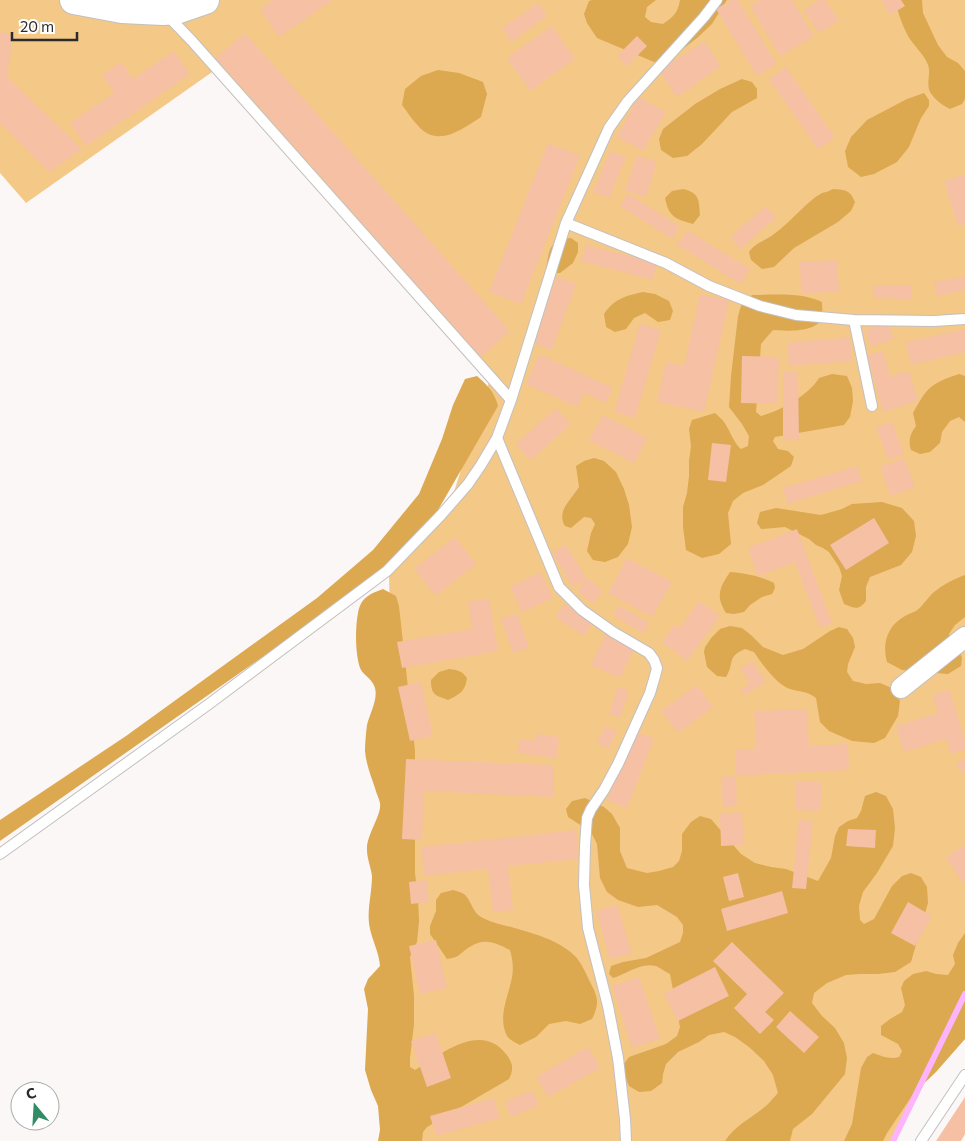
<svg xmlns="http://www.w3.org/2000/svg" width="965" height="1141" font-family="Commissioner,sans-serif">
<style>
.green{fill:#f4c987}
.forest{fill:#dca850}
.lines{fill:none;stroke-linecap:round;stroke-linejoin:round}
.stream{stroke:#fcb5fc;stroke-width:6}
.building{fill:#f5c0a3}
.service-casing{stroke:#c3bfbf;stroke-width:12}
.minor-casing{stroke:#c3bfbf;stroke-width:22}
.secondary-casing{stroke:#c3bfbf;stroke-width:30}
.service{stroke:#fff;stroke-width:10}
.minor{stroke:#fff;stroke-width:20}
.secondary{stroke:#fff;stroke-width:28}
</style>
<rect width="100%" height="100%" fill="#fcf7f7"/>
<!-- green -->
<path class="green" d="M0,0H965V994L893,1141H400L401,1134L389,573L446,517L490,379L215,70L26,203L0,173Z"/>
<!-- forest -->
<path class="forest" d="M592,0H656L647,7L645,17L651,22L663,24C673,17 678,13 680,0H727L712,24L697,38L671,58L654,62L597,38L587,23L584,14L589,1Z
M895,0H922L923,13L938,45L947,57L958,63L965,71V99L962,104L950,109C942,105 935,100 930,92C926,83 931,73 928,65C924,54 914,46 908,36C902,25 898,13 895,0Z
M438,70L459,73L483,82L487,94L481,117C462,129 440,147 420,128C413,121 408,113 402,105L405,89L421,76Z
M742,79L752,82L757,89V98L732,112L702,144L687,156L673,158L661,150L659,139L663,129L695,104L720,89Z
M924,93L929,100V106L921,118L909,147L897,162L874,174L861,177L848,167L845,151L851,137L867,120L907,99Z
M683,189C699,193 699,199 700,215L693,224C675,219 669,217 665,198L672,191Z
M833,189C846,190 850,190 855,202L851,211L838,222L794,248L774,267L762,269L751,260L749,252C755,243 765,241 774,234C790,223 807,201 822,193C826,192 830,191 833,189Z
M571,238L578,243V252L573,263L560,273H547C546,267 547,263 548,257C551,242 557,240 571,238Z
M643,292L655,294L669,301L673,311L670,320L658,322L645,313L634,318L626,329L615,332L606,327L604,314C614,299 625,296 643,292Z
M752,295C775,295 800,292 822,302C822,306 823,314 822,318C816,333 785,331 773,330L761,344L756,412L761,416C780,411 809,395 819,378L832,374L847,376L852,388L853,401L850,417L844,425L775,437L773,441L778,449L788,451L794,457L791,466L763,485L743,493L733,501L728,513L731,544L719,554L702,558L686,550L683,527V507L687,493L689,476V461L691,446L689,429L692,420L715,413C718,416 721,418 724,422C729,429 735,445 741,449L748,446L749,436L742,424L729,407L731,376L738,316L741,306Z
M959,374L965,376V422L959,417L950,421L942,432L940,443L930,452L920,454L911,450C908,440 910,434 916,426L913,413C917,406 921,398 926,392C934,382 948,378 959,374Z
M477,376C488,386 494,391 498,406L438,510L420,534L391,563L358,590L0,841V820L126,736L317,598L373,550L419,494L442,439L453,405L465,379Z
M594,458L604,461L616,472L624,489L629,505L632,527L628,544L618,557L605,562L593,560L587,551L591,533L595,524L591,518L584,517L571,528L565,526C556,511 571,500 579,487L576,466L584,461Z
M882,502L902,508L914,521L916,536L912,552L901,565L870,577L866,587V601C858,611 855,608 844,604L839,590L842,576L839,567L829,552L823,548L816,545L809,539L785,527L761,529L757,523L760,512L776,508L821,515L842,509L852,504Z
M730,572C745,573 760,576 774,583L775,588L772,594L762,597L750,605L744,612L734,614L726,613C715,596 720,587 730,572Z
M965,575V617L955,625L949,634L951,642L959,649L962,658L961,666L948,674L902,670L887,662C882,643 887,626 905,616C908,614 912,613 916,611C923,606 928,597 934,592C944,584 954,579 965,575Z
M383,589L396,596L399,606L415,751V873L418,897L419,921L417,942L410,957L414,996V1024L410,1058V1067L415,1070C440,1055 480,1021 506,1054C513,1063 514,1069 509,1079L427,1127L423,1132L422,1141H378L380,1130L378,1106L371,1090L365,1070L368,1009L364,989L368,979L380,966C379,953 373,942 370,929C366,912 372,894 372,876C371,867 367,859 367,850C366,835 382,815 380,803C379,798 376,793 375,788C371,776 366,764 365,751C365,743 366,733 367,725C370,713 378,700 375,688C373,680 365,676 361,670C355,657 355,628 358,613C361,597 370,594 383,589Z
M730,626L742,628L751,635L763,647L783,655L803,649L830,631L839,627L847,629L853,638L855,647L848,664L847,672L853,681L866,684L880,683L894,689L900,701L898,716L885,738L874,743L852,741L829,731L820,722L816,698C807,691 800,692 790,689C777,685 761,663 754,652L745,649C726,657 735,663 726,677L717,676L707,667L704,652L705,647L712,637L720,629Z
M449,669C458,670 462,671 467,678C465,692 460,694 448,700C435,695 431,695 431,680L439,672Z
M876,792L886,796L893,809L895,828L893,846L877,873L863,892L859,906L860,920L864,924L874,919L892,886L902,876L911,873L921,877L927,887L928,903L911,962L895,972L878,974H860L846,975L827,983L814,993L812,1003L822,1016L835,1028L844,1043L847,1058L845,1074L812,1114L793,1129L790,1141H725C735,1125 753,1117 767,1105C771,1101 774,1097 778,1093L773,1075L764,1061L749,1047L735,1037L724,1032L709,1035L699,1042L678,1052L666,1064L663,1074L662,1083L651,1091L639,1092L629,1086L625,1076L623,1065L629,1057L666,1044L677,1036L680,1027L670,974C666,972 660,968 656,966C640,962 627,974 613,978L609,974L611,966L623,962L646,958L680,942L683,933V925L677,917L657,905L638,907L618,900L607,892L600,878L597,844L591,832L568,817L566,809L572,801L585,798L604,807L612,814L620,828V851L627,868L647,873L659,871L673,867L679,861L682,851V834L691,822L700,816L711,819L741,854L755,863L771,867L786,869L818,881L831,858L835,836L839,827L848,821L857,818L861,811L865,796Z
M453,890C456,891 461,892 464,894C473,902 471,913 485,919C493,923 502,925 511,927C534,934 558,939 576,957C581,963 586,973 589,980C598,997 600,1002 592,1019L580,1024L566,1021L549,1024L536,1037L520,1045C516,1043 510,1040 507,1036C498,1018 507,999 511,982C514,971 513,960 510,950C495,942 484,937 468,948C458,955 460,957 447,959L430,934V926L436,911V900L441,893Z
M965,933V1039L936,1072L914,1093L887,1133L883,1141H844L852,1124L861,1068L867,1057L873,1053C882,1056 890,1060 899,1057L902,1051L898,1044L881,1035V1026L890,1019L902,1012L905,1005L901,988L904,981L913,974L926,971L936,974L948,975L955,964L953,955L958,943Z"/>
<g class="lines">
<!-- stream -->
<path class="stream" d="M893,1141L965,994"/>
</g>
<!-- building -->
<path class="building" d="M273,0H333L279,37L260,9Z
M731,0H738L777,64L757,76L716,9Z
M760,0H792L814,36L780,56L750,6Z
M819,0H825L839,20L819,33L804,10Z
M882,0H901L905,6L890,15Z
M538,3L547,16L511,42L502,28Z
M552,26L575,59L530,91L507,58Z
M0,32L13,35L7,77L82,149L49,172L0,123Z
M245,33L510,331L481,357L216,58Z
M637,36L647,46L627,66L617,56Z
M704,41L721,66L677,97L659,71Z
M174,51L190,74L86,146L70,123L114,93L102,75L121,62L133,79Z
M786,67L835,138L818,149L769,79Z
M639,97L666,112L643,151L616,137Z
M548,143L580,156L521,304L489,292Z
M610,151L626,157L609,198L593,192Z
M637,155L657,162L646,197L625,190Z
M965,175V224L958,226L944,181Z
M628,193L680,227L672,239L620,206Z
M766,206L776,218L740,249L730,237Z
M687,230L750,269L741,284L677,245Z
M586,245L657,263L653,280L581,261Z
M837,260L839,292L801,293L800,262Z
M965,276V290L937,296L934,282Z
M557,277L576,284L552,350L532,343Z
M873,286H912L911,299L873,298Z
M700,294L729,300L704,412L657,402L666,362L684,366Z
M888,322L894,339L871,347L865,330Z
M640,324L661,330L635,418L614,412Z
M965,329V352L911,365L906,342Z
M850,337L852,361L789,366L787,343Z
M883,351L890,376L909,371L918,401L883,412L867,355Z
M539,354L613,388L606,403L584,393L577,407L526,384Z
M742,356L779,357L778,404L741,403Z
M783,372H798L799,440H783Z
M556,408L571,424L531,460L516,444Z
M603,415L647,438L634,463L589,440Z
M892,422L904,454L888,460L876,427Z
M712,443L731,445L726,482L708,480Z
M904,458L915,487L891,496L880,467Z
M857,466L862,481L787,504L783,488Z
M874,518L889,543L846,570L830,545Z
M797,529L832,623L820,628L795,562L758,576L748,548Z
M455,537L476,564L436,596L414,569Z
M566,545L587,579V578L603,591L593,604L577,591L586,579L573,587L552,553Z
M627,558L672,582L652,617L608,593Z
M540,572L553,598L522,612L510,587Z
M489,598L498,651L402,668L397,642L472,629L468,602Z
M699,601L720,616L687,661L662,642L675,624L680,628Z
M564,604L593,622L584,636L555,617Z
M619,605L649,623L643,633L613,615Z
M517,613L529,648L513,653L501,619Z
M605,635L634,649L620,678L591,665Z
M752,661L766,682L744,695L741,689L750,683L741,669Z
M421,682L433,736L410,741L398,687Z
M697,685L713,707L678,733L661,711Z
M618,687L629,691L620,718L609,714Z
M949,689L965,740V750L951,754L946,739L904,752L896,726L938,713L933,695Z
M807,709L809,746L848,744L849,770L736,776L735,750L756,749L754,711Z
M605,726L617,731L609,749L597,743Z
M635,731L654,739L627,808L607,800Z
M536,734L559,737L557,758L518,753L519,739L535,741Z
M965,757V774L956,765Z
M406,759L554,765L553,797L424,791L422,840L402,839Z
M736,776L737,806L723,807L721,777Z
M796,781L822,782L820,811L795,810Z
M742,812L744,845L721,846L720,814Z
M799,820L813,821L806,889L792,888Z
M848,829L876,830L875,848L846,846Z
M576,830L579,859L508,866L513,910L493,912L488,869L424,876L421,847Z
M965,845V883L964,884L946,857Z
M738,873L744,897L729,901L723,877Z
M427,880L429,902L411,904L409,882Z
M782,891L788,913L727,931L721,909Z
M908,902L932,916L915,946L891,933Z
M617,905L632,953L610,959L596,911Z
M436,940L447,988L420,994L409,946Z
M732,942L784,993L765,1012L774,1020L760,1034L734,1008L747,994L713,961Z
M715,967L729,996L678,1021L664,993Z
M639,977L660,1039L632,1048L612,986Z
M790,1011L819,1037L804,1053L776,1027Z
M436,1033L451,1078L427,1087L411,1041Z
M588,1047L600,1068L548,1097L536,1077Z
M532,1090L539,1105L511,1117L505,1102Z
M965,1097V1134L961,1141H936Z
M494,1098L500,1118L436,1136L430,1116Z"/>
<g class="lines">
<!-- service casing -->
<g class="service-casing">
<path id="service" d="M167,15L192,41L511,400
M566,223L666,263L709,286L760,306L796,315L854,320L934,321L965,319
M854,320L872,406
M497,438L559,587L582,610L613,632L649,653L654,660L657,668L655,676L650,693L618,764L604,790L591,809L587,818L585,846L584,885L588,928L608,1006L618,1058L625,1119L626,1141
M0,854L209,704L387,571L441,515L468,484L481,465L497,438L511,400L566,223L609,128L628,101L704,17L717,0
M921,1141L965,1075"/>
</g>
<!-- minor casing -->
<g class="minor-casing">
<path id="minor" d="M901,688L965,637"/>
</g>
<!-- secondary casing -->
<g class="secondary-casing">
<path id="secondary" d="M74,0L122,9L163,11L176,10L205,0"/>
</g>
<!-- service -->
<use href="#service" class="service"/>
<!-- minor -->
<use href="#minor" class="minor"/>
<!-- secondary -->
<use href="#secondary" class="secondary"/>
</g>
<!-- north arrow -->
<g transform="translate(35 1106) rotate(342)"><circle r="24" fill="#ffffff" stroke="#abaaaa"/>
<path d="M0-4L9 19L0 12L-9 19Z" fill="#308d65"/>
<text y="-8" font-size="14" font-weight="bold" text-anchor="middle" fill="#2c2b2a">С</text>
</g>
<!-- scale -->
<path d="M12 32v8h65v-8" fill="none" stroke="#2c2b2a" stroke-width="2.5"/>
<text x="20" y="32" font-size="15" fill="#2c2b2a" stroke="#ffffff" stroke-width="4" paint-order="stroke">20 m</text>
</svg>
